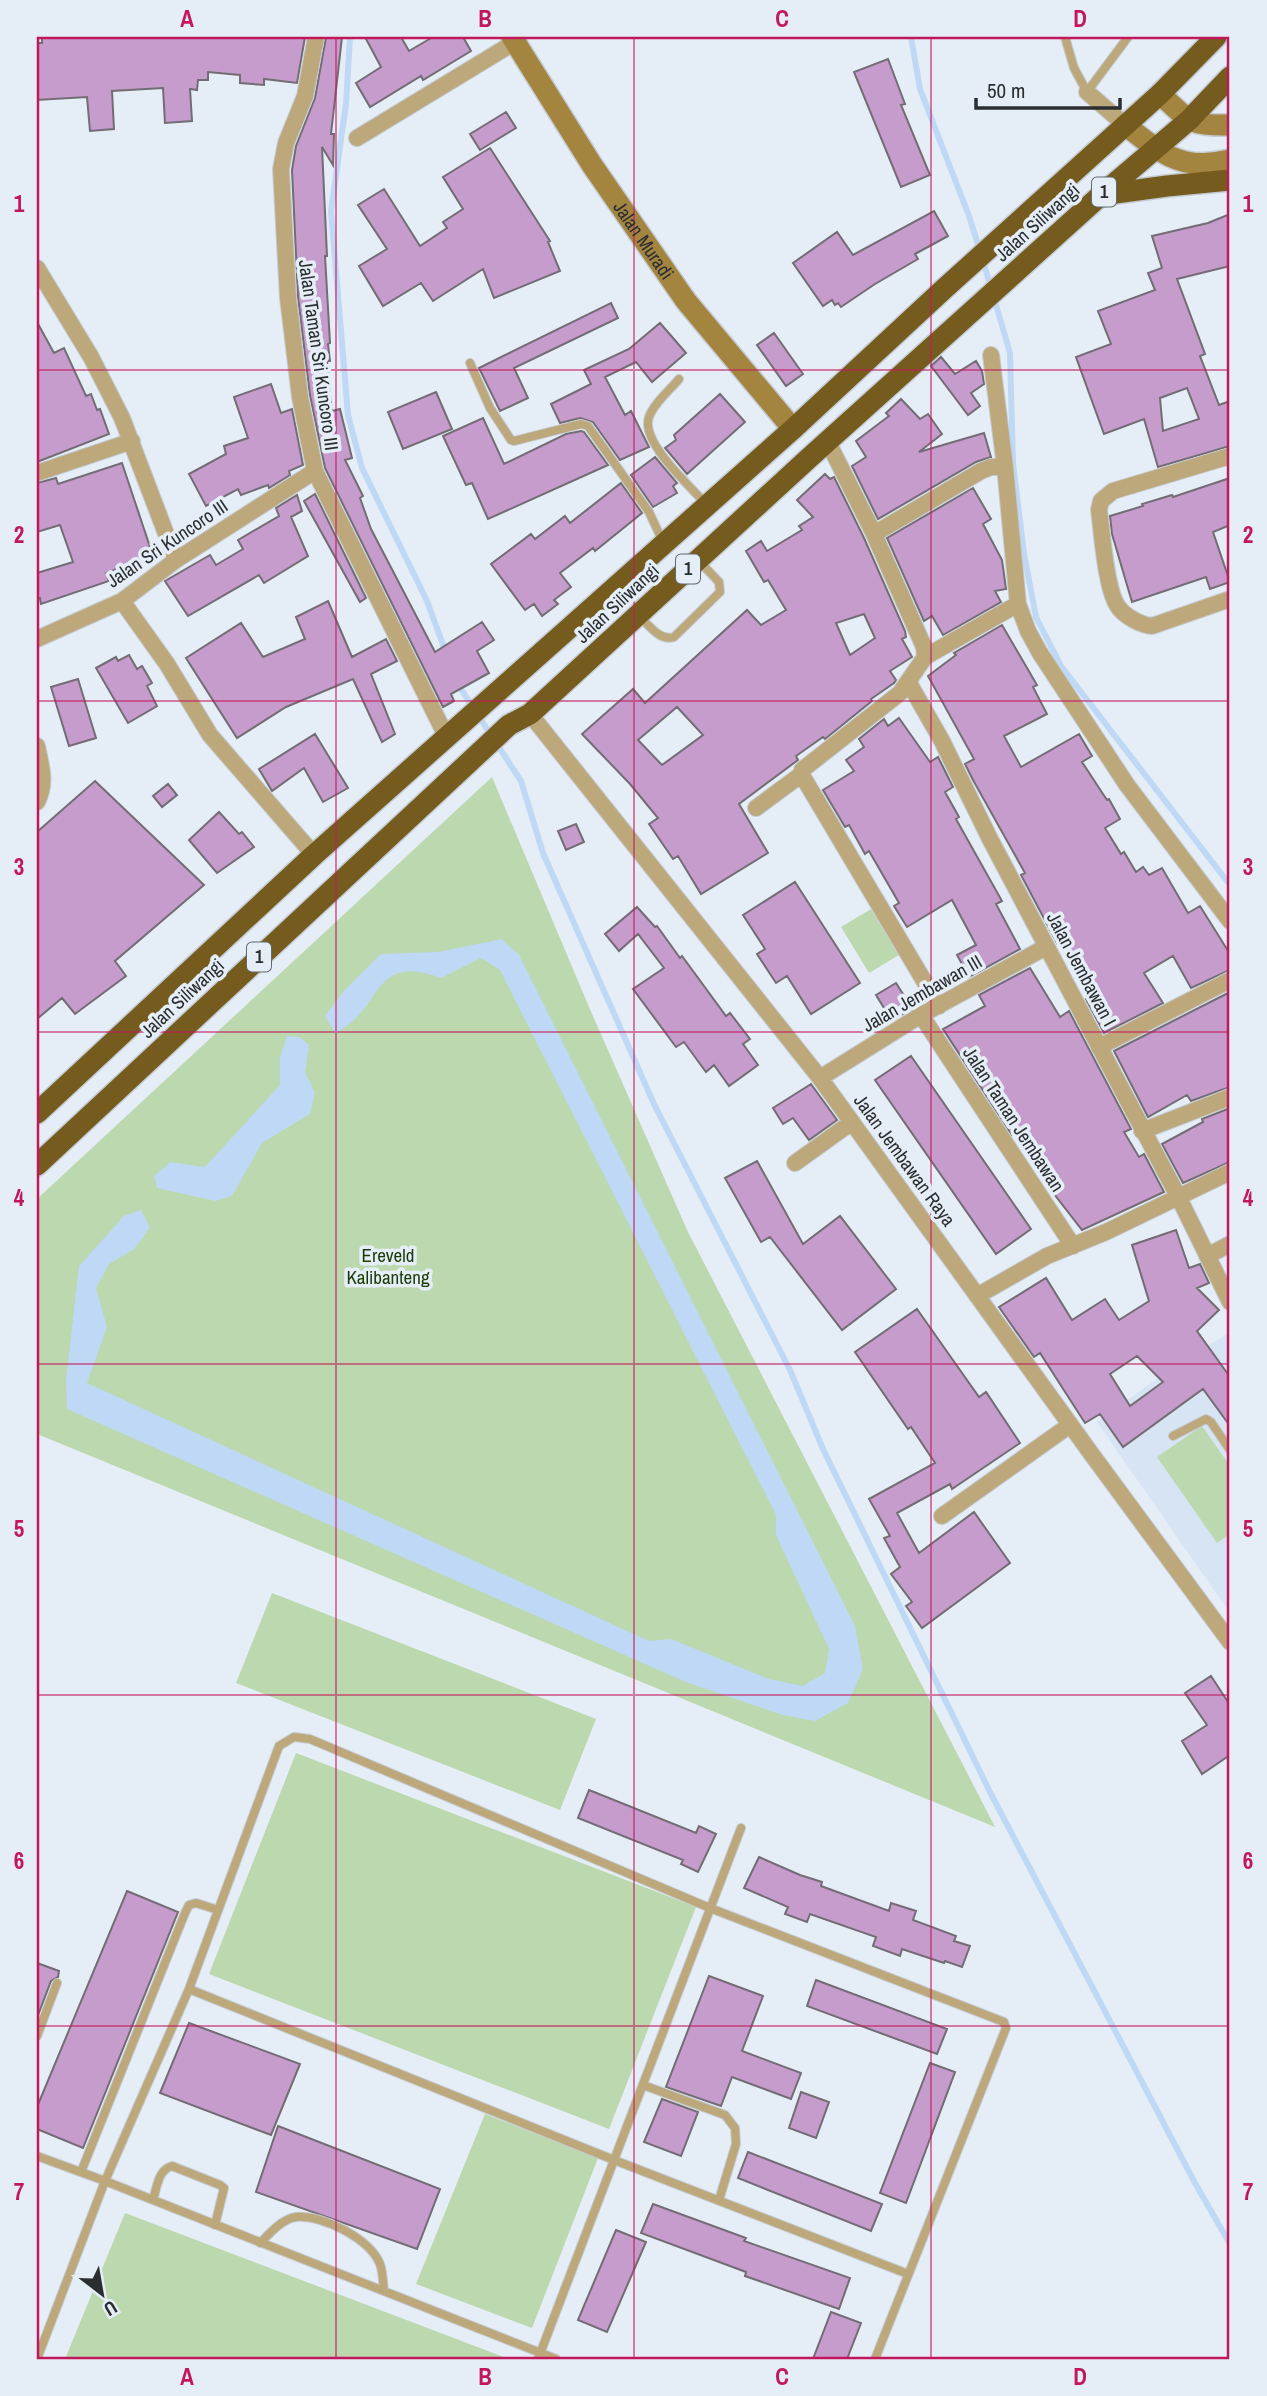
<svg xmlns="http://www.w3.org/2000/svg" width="1267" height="2396" font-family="'Archivo Narrow',sans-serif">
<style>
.built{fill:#d6e4f3}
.green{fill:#bbd8ae}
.water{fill:#bed8f5}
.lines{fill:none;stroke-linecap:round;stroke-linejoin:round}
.stream{stroke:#bed8f5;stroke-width:6}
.building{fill:#c69ccc;stroke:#736c74;stroke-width:2;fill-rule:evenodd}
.lane-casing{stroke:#c4cbd3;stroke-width:10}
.street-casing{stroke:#c4cbd3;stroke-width:18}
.secondary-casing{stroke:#c4cbd3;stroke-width:24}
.highway-casing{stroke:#c4cbd3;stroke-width:24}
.lane{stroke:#bda87c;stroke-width:8}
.street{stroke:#bda87c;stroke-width:16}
.secondary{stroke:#a48540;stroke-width:21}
.highway{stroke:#755b1d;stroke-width:21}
.grid{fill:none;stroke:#c2185b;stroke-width:2;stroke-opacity:0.55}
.labels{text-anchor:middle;stroke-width:7;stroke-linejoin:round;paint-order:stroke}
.shield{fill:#e5eef6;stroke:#63686c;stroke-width:2}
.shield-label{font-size:18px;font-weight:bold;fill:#2b2e31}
.street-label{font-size:19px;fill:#2b2e31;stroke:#e5eef6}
.park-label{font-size:19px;fill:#1a3b04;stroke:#e5eef6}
.neatline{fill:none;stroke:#c2185b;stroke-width:2.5}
.grid-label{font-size:23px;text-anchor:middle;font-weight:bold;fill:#c2185b}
</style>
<rect width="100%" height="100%" fill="#e5eef6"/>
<!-- built -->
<path class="built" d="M1227,1334L1230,1340V1613L1097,1422L1183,1360Z"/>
<!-- green -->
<path class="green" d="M492,777L589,1007L688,1232L995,1827L37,1434V1199Z
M871,909L899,955L869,973L841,927Z
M1202,1426L1230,1466V1534L1217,1543L1157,1457Z
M272,1593L596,1719L560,1810L236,1683Z
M296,1753L696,1907L609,2129L209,1974Z
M485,2114L598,2158L532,2328L416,2284Z
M125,2213L509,2359H65Z"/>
<!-- water -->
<path class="water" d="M502,939L519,955L855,1626L863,1669L848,1703L815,1721L783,1715L688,1683L67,1409L66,1380L79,1266L124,1216L141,1210L150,1228L134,1249L109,1264L96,1288L107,1327L87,1383L649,1641L671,1639L769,1679L803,1686L825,1673L829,1649L776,1535V1515L500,970L481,958L441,978C371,951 383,1011 335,1033L325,1016L344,991L381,954L438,952Z
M287,1036L299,1037L309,1045L305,1072L315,1093L310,1114L262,1143L232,1196L215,1201L157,1188L154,1176L170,1162L205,1167L280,1085V1057Z"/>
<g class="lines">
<!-- stream -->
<path class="stream" d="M350,37L346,104L331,211L348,415L362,468L427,601L446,653
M911,37L920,89L969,216L980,251
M983,261L991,288
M994,298L1010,353L1013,463L1024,554L1036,617L1061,666L1230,885
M457,683L521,781L543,853L654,1104L790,1370L823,1449L991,1794L1195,2183L1230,2244"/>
</g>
<!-- building -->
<path class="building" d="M42,37H305L297,83L264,79V85L240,83V75L208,72V80H198L197,90L190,89L192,121L165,123L163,88L112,91L114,129L90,131L87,97L37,100V43H42Z
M326,37H342L331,134H334L333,165L322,147L327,256H325L330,343L328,344L330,361H327L329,379H328L332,411L340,409L352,458L345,460L363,496L360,498L371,529L435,652L482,622L494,640L477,651L489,673L451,694L454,701L443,707L325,468L310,395L298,297L292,170L296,146L315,98Z
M365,37H401L409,51L433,37H463L471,51L423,80L421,76L370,107L356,83L381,67Z
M888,59L905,104L901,105L930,175L901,187L854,72Z
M506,112L516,128L480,150L470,134Z
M490,148L550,241L548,242L560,271L494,298L483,269L433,301L421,283L383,306L359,266L387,249L358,205L384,189L420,246L447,228L443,222L463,209L443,177Z
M934,211L948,236L915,254L918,259L875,284L841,307L838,303L835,305L832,300L823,306L793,263L837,232L853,255Z
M1230,214V266L1177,279L1205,354L1200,356L1219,405L1230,401V446L1158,467L1144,419L1104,434L1076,357L1111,344L1098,311L1155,290L1148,273L1162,268L1152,236L1208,223ZM1187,388L1199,419L1163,431L1160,398Z
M611,303L618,318L514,368L528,398L500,411L479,368Z
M37,322L54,353L64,348L86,396L91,394L97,410L100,409L109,434L37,462Z
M660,323L686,353L652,382L636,362L605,377L625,415L631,411L649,447L620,460L593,422L580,418L560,423L551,404L591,384L584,370L629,349Z
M774,333L803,374L786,386L757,345Z
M941,357L955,374L976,361L982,371L984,384L971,393L980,406L968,415L931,366Z
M271,384L281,413L292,409L303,465L289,471L290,475L269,488L268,485L241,495L238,489L206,506L189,474L226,454L224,446L248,438L234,397Z
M436,392L452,429L403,449L388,412Z
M720,394L745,422L687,474L665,448L676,440L674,435Z
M901,399L920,419L928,414L942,434L919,452L984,433L991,457L976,462L878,519L852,466L866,457L856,441L889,416L886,413Z
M483,418L504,464L566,434L581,431L584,432L608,465L488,519L472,483L466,485L443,436Z
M655,457L677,483L673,486L677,493L653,507L631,475Z
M122,463L153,556L106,573L109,581L41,604L40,598L37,599V573L73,562L60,525L37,532V483L56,478L58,484Z
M825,474L830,479L834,477L864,538L905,631L906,637L902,639L912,657L890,671L896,680L894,683L871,699L872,701L825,739L823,737L796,756L798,760L739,804L768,853L701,894L678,856L673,859L649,824L658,818L630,784L582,734L633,689L645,703L747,610L761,625L786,610L768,580L764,582L746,551L761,541L767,551L802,530L799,526L813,517L797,500ZM864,614L875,638L850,655L836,623ZM677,707L703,735L662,765L638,740Z
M1230,478V525L1213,532L1230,582L1210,589L1206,577L1132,602L1112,534L1110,516L1143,506L1142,504L1172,495L1173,497Z
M621,483L642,513L595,551L593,548L560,573L571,587L554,600L558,604L542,616L534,604L525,610L491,564L531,534L535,539L565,516L570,523Z
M973,488L991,519L983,524L1002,560L1006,589L995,591L1001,602L943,635L932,616L924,621L887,538Z
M315,494L366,598L360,602L304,501Z
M297,495L302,511L291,517L308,556L264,583L259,575L188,616L165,581L210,555L216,565L243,549L238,540L279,516L276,508Z
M328,601L352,657L386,639L397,661L371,674L395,734L382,742L353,679L286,707L237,738L186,658L241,623L263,657L305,639L296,617Z
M1002,625L1037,685L1033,687L1047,714L1004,736L1021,767L1079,734L1092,756L1082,762L1107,800L1109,799L1120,819L1105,828L1121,854L1124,852L1136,872L1143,867L1149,875L1162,868L1188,913L1200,906L1230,954V970L1191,988L1173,956L1144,973L1163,1003L1104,1033L1086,999L1091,996L1074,967L1076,966L1060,941L1057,943L1021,875L1025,873L973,780L965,764L974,759L928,676L956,655L954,653Z
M129,655L137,669L142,666L152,683L147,686L157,706L128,723L96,668L116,657L118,661Z
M78,679L96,738L69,746L51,687Z
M899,718L930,762L938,757L953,787L945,792L959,817L956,819L1002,901L996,904L1020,949L969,977L957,955L976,945L952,900L907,927L894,906L899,903L869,851L865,854L849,825L845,827L823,790L854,771L846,760L864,747L859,739L884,719L888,726Z
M315,734L348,788L323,802L304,768L272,791L259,769Z
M95,781L204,885L115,961L126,976L75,1014L62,998L37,1019V832Z
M168,784L177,795L162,807L153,796Z
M219,812L239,834L242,832L254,847L217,873L189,840Z
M576,824L584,842L566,850L558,831Z
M795,882L860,983L811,1014L787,976L776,983L757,954L765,949L743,915Z
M637,907L655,927L657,926L680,958L682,956L726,1016L730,1013L750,1039L743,1044L758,1065L729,1086L714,1065L706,1072L684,1042L676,1047L633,989L664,968L638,934L619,951L605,934Z
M1030,968L1060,1017L1069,1011L1131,1129L1124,1132L1139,1157L1144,1154L1164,1192L1082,1230L1051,1190L1058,1186L1035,1155L1031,1157L1015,1133L1012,1135L943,1029L985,1006L979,995Z
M896,983L912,1008L892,1021L876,995Z
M1230,992V1087L1191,1101L1187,1095L1148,1117L1114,1051Z
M911,1056L1031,1229L996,1254L875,1080Z
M811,1084L837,1120L809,1140L793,1118L783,1124L773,1108Z
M1230,1108V1162L1183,1183L1162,1144L1203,1122L1202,1119Z
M757,1161L803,1244L840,1216L896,1289L842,1330L770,1237L761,1242L725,1178Z
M1176,1230L1189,1268L1200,1264L1209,1283L1197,1288L1219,1310L1197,1331L1230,1377V1426L1203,1389L1123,1447L1100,1414L1085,1423L1040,1353L1034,1357L999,1307L1046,1278L1072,1320L1105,1299L1119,1320L1149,1301L1132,1245ZM1137,1356L1163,1382L1130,1406L1110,1374Z
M917,1309L979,1397L986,1392L1020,1443L952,1489L950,1484L897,1513L919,1553L974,1512L1010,1563L922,1628L906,1606L912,1602L891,1574L900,1567L884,1538L890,1536L869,1499L935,1463L911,1427L908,1429L855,1352Z
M1211,1676L1230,1705V1755L1202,1774L1182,1741L1207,1725L1185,1693Z
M589,1790L696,1833L699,1826L716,1834L698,1872L681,1864L683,1860L578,1818Z
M759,1857L800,1875L822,1882L821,1886L889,1911L891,1903L916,1911L913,1920L956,1936L954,1941L970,1946L962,1967L945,1961L944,1963L902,1949L900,1956L873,1946L876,1937L810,1914L807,1922L785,1914L788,1907L744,1888Z
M127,1891L178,1912L83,2148L37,2129V2107Z
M37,1963L59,1971L58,1977L51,1981L37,2018Z
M709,1976L763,1996L742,2051L801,2073L791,2099L732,2077L721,2106L666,2087Z
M816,1980L947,2029L937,2054L807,2006Z
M189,2023L300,2064L271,2135L160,2093Z
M930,2063L955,2072L906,2203L880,2193Z
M801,2092L829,2102L816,2138L789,2128Z
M662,2099L698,2112L681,2156L644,2142Z
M278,2126L440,2189L417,2249L256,2192Z
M748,2152L882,2204L871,2231L738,2178Z
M653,2204L746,2238L744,2241L850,2278L839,2309L745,2276L746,2272L641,2233Z
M616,2230L646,2242L607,2332L578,2320Z
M831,2312L861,2323L847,2359H813Z"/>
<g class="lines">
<!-- lane casing -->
<g class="lane-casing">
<path id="lane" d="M1065,37L1074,68L1087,92L1128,37
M470,363L490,408L511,440L514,441L581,424L588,426L649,512L663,542
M679,379C670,390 654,403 649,417C640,442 691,487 707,505
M638,615C648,624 660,642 674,637L720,592L719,582L700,562
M1173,1436L1206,1419L1211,1422L1230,1450
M189,1989L614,2160L908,2274
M37,2036L57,1983
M643,2085L725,2115L735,2128L736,2144L719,2200
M37,2156L105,2181L556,2359
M81,2172L185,1913L189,1905L196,1903L218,1910
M153,2200C157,2187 158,2170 172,2166L220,2185L224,2188L215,2225
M260,2243C270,2233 282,2219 296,2217C322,2214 370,2239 380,2264C383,2272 383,2283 384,2291
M37,2359L105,2181L189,1989L279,1746L294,1737L310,1739L710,1908L1004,2022L1006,2028L875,2359
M538,2359L741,1828"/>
</g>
<!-- street casing -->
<g class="street-casing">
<path id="street" d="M316,37L305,96L286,143L281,169L288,298L300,397L315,471L446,736
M1087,92L1125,125
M357,138L515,42
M37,268L91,357L122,418L176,560
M991,355L1005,467L1018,604L1028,631L1040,653L1127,785L1230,921
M828,442L874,534L924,647L925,657
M1230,456L1113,491L1101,501L1099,510C1102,532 1106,593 1119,608C1126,617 1141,625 1152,626L1230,599
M37,473L132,441
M874,534L981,471L991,467H1005
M122,601L167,664L210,735L314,855
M37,639L122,601L176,560L315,471
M909,683L942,741L990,839L1179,1198L1230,1302
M530,714L820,1078L1090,1452L1230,1642
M37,746C41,766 47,783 37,802
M756,808L802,774
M939,1006L803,777L802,770L900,693L925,657L1018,604
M921,1015L1073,1246
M1099,1047L1230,980
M820,1078L921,1015L1046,947
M1142,1131L1230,1097
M795,1163L852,1122
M1207,1256L1230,1244
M977,1296L1047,1256L1106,1232L1230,1172
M942,1516L1070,1425"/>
</g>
<!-- secondary casing -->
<g class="secondary-casing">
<g id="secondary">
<path id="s1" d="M512,37L592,165L686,301L793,429"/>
<path d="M1160,94C1190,121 1188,126 1230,125"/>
<path d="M1125,125C1145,140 1166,160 1192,163C1204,165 1218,162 1230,160"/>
</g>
</g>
<!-- highway casing -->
<g class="highway-casing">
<path id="highway" d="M1101,195L1167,186L1230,180
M37,1113L314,855L793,429L945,288L1160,94L1216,37
M37,1165L509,725L530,714L809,458L1101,195L1189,120L1230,77"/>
</g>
<!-- lane -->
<use href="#lane" class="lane"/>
<!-- street -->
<use href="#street" class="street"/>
<!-- secondary -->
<use href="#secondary" class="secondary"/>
<!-- highway -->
<use href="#highway" class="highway"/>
</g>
<!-- grid -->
<path class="grid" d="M336,37V2359M634,37V2359M931,37V2359M37,370H1230M37,701H1230M37,1032H1230M37,1364H1230M37,1695H1230M37,2026H1230"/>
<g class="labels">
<!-- shield labels -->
<g class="shield">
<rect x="1092" y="177.5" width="24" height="29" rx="5"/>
<rect x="676" y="554.5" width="24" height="29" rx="5"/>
<rect x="247" y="942.5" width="24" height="29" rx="5"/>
</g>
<g class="shield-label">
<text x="1104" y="198">1</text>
<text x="688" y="575">1</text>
<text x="259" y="963">1</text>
</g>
<!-- street labels -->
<g class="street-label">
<text transform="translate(1037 222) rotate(-42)" y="7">Jalan Siliwangi</text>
<text dy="7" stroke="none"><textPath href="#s1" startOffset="242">Jalan Muradi</textPath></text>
<text transform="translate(319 355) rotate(82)" y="7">Jalan Taman Sri Kuncoro III</text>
<text transform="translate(167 543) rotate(-34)" y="7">Jalan Sri Kuncoro III</text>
<text transform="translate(617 603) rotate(-43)" y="7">Jalan Siliwangi</text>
<text transform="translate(1082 969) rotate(62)" y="7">Jalan Jembawan I</text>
<text transform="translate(922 993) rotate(-30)" y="7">Jalan Jembawan III</text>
<text transform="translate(182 998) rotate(-43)" y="7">Jalan Siliwangi</text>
<text transform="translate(1014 1119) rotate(57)" y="7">Jalan Taman Jembawan</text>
<text transform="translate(905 1160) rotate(54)" y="7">Jalan Jembawan Raya</text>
</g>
<!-- park labels -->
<g class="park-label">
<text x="388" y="1262">Ereveld<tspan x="388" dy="22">Kalibanteng</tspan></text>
</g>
</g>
<!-- border -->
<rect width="1267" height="2396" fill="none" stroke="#e5eef6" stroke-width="77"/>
<!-- north arrow -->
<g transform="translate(102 2294) rotate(149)" stroke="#e5eef6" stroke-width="5" paint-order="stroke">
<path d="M0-5L12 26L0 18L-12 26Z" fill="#2b2e31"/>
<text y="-10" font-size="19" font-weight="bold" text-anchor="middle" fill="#2b2e31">U</text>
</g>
<!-- scale -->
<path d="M976 98v10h144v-10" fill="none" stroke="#2b2e31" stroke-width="3.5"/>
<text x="987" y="98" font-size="21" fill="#2b2e31" stroke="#e5eef6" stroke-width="5" paint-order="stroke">50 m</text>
<rect x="38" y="38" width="1190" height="2320" class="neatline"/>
<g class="grid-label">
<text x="187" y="27">A</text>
<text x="485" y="27">B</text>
<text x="782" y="27">C</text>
<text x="1080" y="27">D</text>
<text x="19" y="212">1</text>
<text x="1248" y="212">1</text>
<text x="19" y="543">2</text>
<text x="1248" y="543">2</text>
<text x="19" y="875">3</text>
<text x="1248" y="875">3</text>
<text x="19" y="1206">4</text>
<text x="1248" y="1206">4</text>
<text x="19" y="1537">5</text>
<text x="1248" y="1537">5</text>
<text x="19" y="1869">6</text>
<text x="1248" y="1869">6</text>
<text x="19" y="2200">7</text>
<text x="1248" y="2200">7</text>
<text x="187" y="2385">A</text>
<text x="485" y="2385">B</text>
<text x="782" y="2385">C</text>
<text x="1080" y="2385">D</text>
</g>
</svg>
